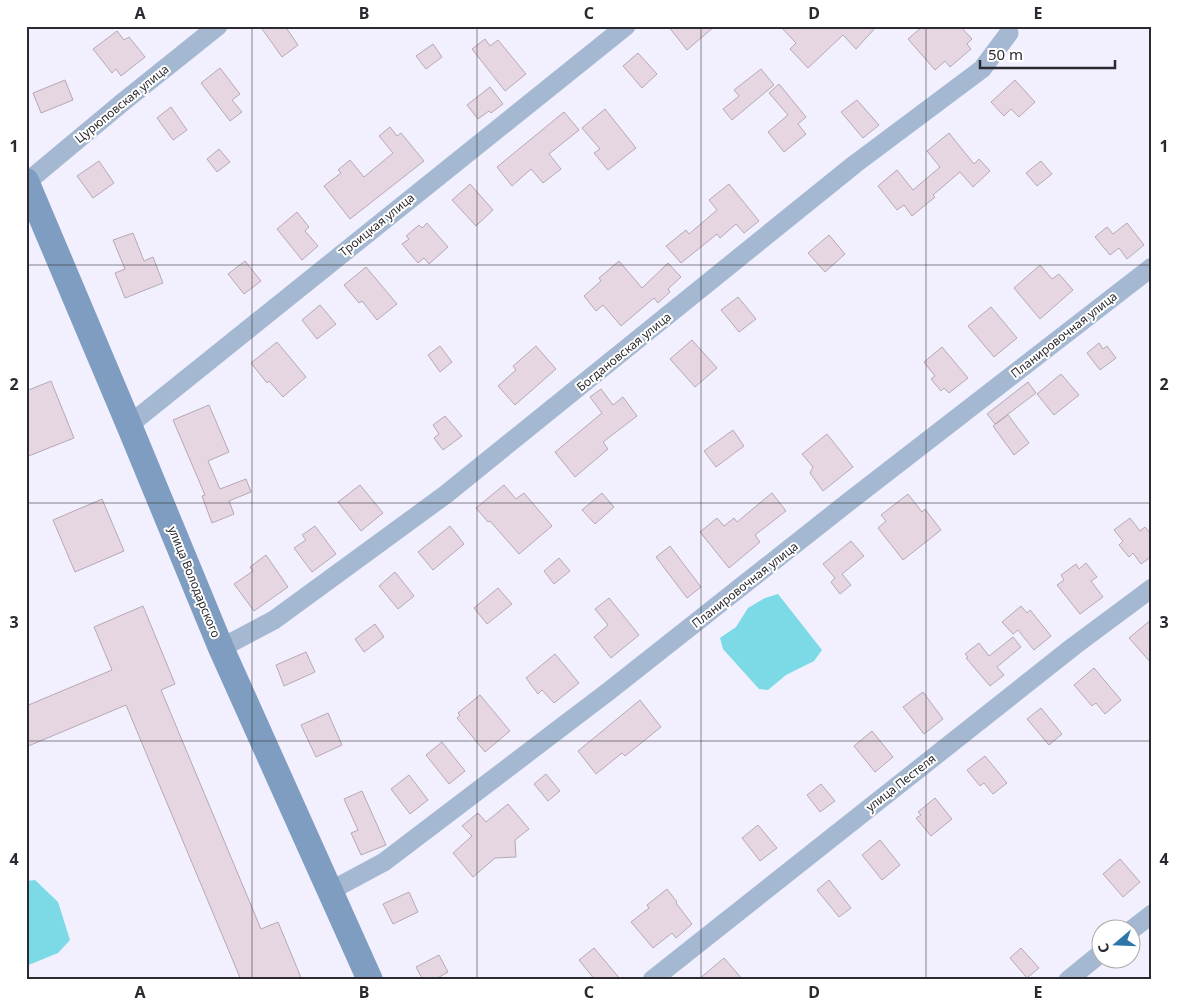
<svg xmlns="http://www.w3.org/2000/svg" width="1178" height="1006" font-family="'Noto Sans',sans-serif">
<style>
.water{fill:#7cdae6}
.building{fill:#e5d6e1;stroke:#b7a9b3}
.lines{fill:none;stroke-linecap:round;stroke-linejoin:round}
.minor{stroke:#a4b9d1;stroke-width:19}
.secondary{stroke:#7e9dc0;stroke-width:26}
.grid{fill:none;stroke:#2b2a30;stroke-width:1;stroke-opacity:0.55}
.labels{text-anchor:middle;stroke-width:4;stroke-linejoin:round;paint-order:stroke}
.street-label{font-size:12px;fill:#2b2a30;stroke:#fff}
.neatline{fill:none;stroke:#2b2a30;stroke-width:2}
.grid-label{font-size:16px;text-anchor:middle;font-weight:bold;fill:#2b2a30}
</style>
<rect width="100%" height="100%" fill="#f2efff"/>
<!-- water -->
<path class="water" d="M778,594L822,650L814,661L786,675L768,690L759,689L723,649L720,638L736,627L748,608L765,598Z
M35,880L58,902L70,940L58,953L26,966V881Z"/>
<!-- building -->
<path class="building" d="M260,26H285L298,45L282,57Z
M668,26H715L687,50Z
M780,26H877L856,49L843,35L808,68L790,49L796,43Z
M923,26H960L972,39L967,44L971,49L950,67L945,61L935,70L908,39Z
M117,31L124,40L129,37L145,57L121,76L116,69L112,73L93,49Z
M485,39L490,46L498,40L526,74L505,91L472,49Z
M433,44L442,57L426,69L416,56Z
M638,53L657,74L642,88L623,66Z
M220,68L240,94L232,100L242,112L230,121L201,83Z
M761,69L774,85L732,120L723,109L739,96L734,90Z
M65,80L73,100L41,113L33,93Z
M1015,80L1035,102L1019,117L1011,109L1004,116L991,102Z
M779,84L806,117L798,124L806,134L784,152L768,132L788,115L769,93Z
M490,87L503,104L491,113L489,111L478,119L467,105Z
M857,100L879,125L863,138L841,112Z
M171,107L187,130L173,140L157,118Z
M605,109L636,148L608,170L594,153L600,149L582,128Z
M564,112L579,130L549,154L561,169L543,183L531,169L512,186L497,167Z
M390,127L397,136L401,133L424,161L350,219L324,186L341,173L338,170L350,160L364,177L393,153L379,136Z
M949,133L974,164L979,159L990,171L973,187L960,172L933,195L935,197L912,216L904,205L897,210L878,186L897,170L913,190L940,167L927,151Z
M219,149L230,162L217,172L207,159Z
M99,161L114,183L93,198L77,176Z
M1041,161L1052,174L1037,186L1026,173Z
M470,184L493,210L476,226L452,200Z
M729,184L759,221L744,233L736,224L720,238L717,234L681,263L666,246L686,230L689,234L717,210L709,200Z
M297,212L309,227L305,231L318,246L302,260L277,229Z
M427,223L448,247L429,264L424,258L418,263L402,244L409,239L406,236L419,225L422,228Z
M1127,223L1144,245L1127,259L1119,248L1110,255L1095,237L1107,227L1113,234Z
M133,233L144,261L153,257L163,283L125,298L115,273L125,269L113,240Z
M829,235L845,254L825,272L808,253Z
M245,261L261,281L244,294L228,274Z
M619,261L642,288L668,263L681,277L668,289L670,292L658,303L654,298L621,326L603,305L596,311L584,296L601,281L599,278Z
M1040,265L1052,279L1059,274L1073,290L1040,319L1014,288Z
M366,267L397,304L377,320L362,301L359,303L344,285Z
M738,297L756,319L739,332L721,310Z
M320,305L336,324L317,339L302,320Z
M991,307L1017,338L994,357L968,326Z
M692,340L717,368L695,387L670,359Z
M277,342L306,377L283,397L269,381L267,383L251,363Z
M1099,343L1103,349L1107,346L1116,358L1100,370L1087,353Z
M440,346L452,362L440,372L428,355Z
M536,346L556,369L515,405L498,386L516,370L513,366Z
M942,347L968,378L949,393L944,388L941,391L931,379L935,376L924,362Z
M1061,374L1079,395L1054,415L1037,394Z
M51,381L74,438L26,457V391Z
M1028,382L1036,393L995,424L987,414Z
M601,389L613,405L623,397L637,416L603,442L608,449L575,477L555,452L602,413L590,397Z
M209,405L229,452L208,461L220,489L246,479L251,492L229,501L234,514L212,523L202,496L205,495L173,420Z
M1008,415L1029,443L1014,455L993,426Z
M445,416L462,436L443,450L434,438L439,434L433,425Z
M733,430L744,446L716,467L704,451Z
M827,434L853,467L823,491L810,473L813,467L802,454Z
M360,485L383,513L361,531L338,502Z
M504,485L516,499L524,493L552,526L519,554L490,521L488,522L476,508Z
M602,493L614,507L595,524L582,510Z
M772,493L786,511L755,535L760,542L729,568L700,532L717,518L724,526L734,518L737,522Z
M908,494L922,512L925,509L941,530L903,560L878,528L886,521L881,515Z
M102,499L124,551L75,572L53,520Z
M1130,518L1140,531L1145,527L1152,535V556L1141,564L1133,553L1129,557L1119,545L1123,541L1114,530Z
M315,526L336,554L312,572L294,548L306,540L302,535Z
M450,526L464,544L433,570L418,552Z
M851,541L864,556L842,574L851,585L840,594L831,582L835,578L823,564Z
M670,546L701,587L687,598L656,557Z
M266,555L288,587L254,611L234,584L253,571L250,567Z
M559,558L570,571L554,584L544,571Z
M1086,563L1097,577L1091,581L1103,597L1080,614L1057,585L1064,580L1061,575L1076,564L1079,569Z
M395,572L414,596L398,609L379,586Z
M498,588L512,604L487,624L474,608Z
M609,598L639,635L611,658L594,637L608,625L595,609Z
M143,606L175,684L161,690L261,929L278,922L302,980H241L126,705L26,747V706L112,670L94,627Z
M1021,606L1027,613L1030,610L1051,636L1034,650L1018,630L1013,634L1002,622Z
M1152,619V664L1129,638Z
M375,624L384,637L364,652L355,639Z
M1013,637L1021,647L997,667L1004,675L990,686L966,658L968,657L965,654L979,643L989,656Z
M306,652L315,672L284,686L276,665Z
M555,654L579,683L554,703L542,690L538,694L526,678Z
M1094,668L1121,700L1105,714L1096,703L1092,706L1074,685Z
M923,692L943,719L924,734L903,707Z
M480,695L510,731L485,752L457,718L460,715L458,713Z
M640,700L661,727L625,756L622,753L596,774L578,751Z
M1041,708L1062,734L1049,745L1027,719Z
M328,713L342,745L316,757L301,725Z
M872,731L893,757L875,772L854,746Z
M442,742L465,771L449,784L426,755Z
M985,756L1007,783L993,794L984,783L980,786L967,770Z
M546,774L560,791L548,801L534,784Z
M409,775L428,800L410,814L391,789Z
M821,784L835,801L820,812L807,795Z
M362,791L386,845L361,855L351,833L358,830L344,799Z
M935,798L952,819L931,836L916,818L921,815L918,812Z
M508,804L529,829L515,840L516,857L495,858L473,877L453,853L472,836L462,826L478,813L486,822Z
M758,825L777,848L760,861L742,838Z
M880,840L900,865L882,880L862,855Z
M1120,859L1140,882L1123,897L1103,874Z
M829,880L851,908L839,917L817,890Z
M667,889L677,902L676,903L692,924L676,938L672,933L653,948L631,922L649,908L647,905Z
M409,892L418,912L393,924L383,904Z
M594,948L621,980H595L579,960Z
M1021,948L1039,968L1027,978L1010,958Z
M439,955L448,972L434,980H423L416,967Z
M724,958L743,980H698Z"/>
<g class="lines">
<!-- minor -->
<path class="minor" d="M27,182L123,102L218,26
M129,425L626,26
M221,648L274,620L445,495L855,164L982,69L1009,33
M330,891L384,862L609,691L851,500L1152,267
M1130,931L1152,914
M652,980L1074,646L1152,588
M1068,980L1100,954"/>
<!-- secondary -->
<path class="secondary" d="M26,181L129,425L221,648L370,980"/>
</g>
<!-- grid -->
<path class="grid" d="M252,26V980M477,26V980M701,26V980M926,26V980M26,265H1152M26,503H1152M26,741H1152"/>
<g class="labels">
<!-- street labels -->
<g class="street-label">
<text transform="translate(122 104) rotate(-39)" y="4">Цурюповская улица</text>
<text transform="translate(377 225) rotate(-39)" y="4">Троицкая улица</text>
<text transform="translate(1064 335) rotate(-38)" y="4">Планировочная улица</text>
<text transform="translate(624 352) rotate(-39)" y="4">Богдановская улица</text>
<text transform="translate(194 582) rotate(68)" y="4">улица Володарского</text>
<text transform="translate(745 585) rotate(-38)" y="4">Планировочная улица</text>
<text transform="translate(901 783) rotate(-38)" y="4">улица Пестеля</text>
</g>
</g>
<!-- border -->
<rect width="1178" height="1006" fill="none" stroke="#ffffff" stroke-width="55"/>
<!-- north arrow -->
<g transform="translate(1116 944) rotate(251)"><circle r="24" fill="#ffffff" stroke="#aaaaac"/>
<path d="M0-4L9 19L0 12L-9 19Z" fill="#2d76aa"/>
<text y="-8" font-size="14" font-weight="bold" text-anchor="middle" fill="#2b2a30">С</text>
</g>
<!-- scale -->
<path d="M980 60v8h135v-8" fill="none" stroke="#2b2a30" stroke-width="2.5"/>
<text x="988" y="60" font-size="15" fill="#2b2a30" stroke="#ffffff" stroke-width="4" paint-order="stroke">50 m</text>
<rect x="28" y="28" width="1122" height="950" class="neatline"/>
<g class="grid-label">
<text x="140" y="19">A</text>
<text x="364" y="19">B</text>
<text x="589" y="19">C</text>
<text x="814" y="19">D</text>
<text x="1038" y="19">E</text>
<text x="14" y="152">1</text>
<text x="1164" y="152">1</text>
<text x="14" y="390">2</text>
<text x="1164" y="390">2</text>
<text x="14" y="628">3</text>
<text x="1164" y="628">3</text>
<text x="14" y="865">4</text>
<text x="1164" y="865">4</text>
<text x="140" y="998">A</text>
<text x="364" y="998">B</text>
<text x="589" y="998">C</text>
<text x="814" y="998">D</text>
<text x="1038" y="998">E</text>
</g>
</svg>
